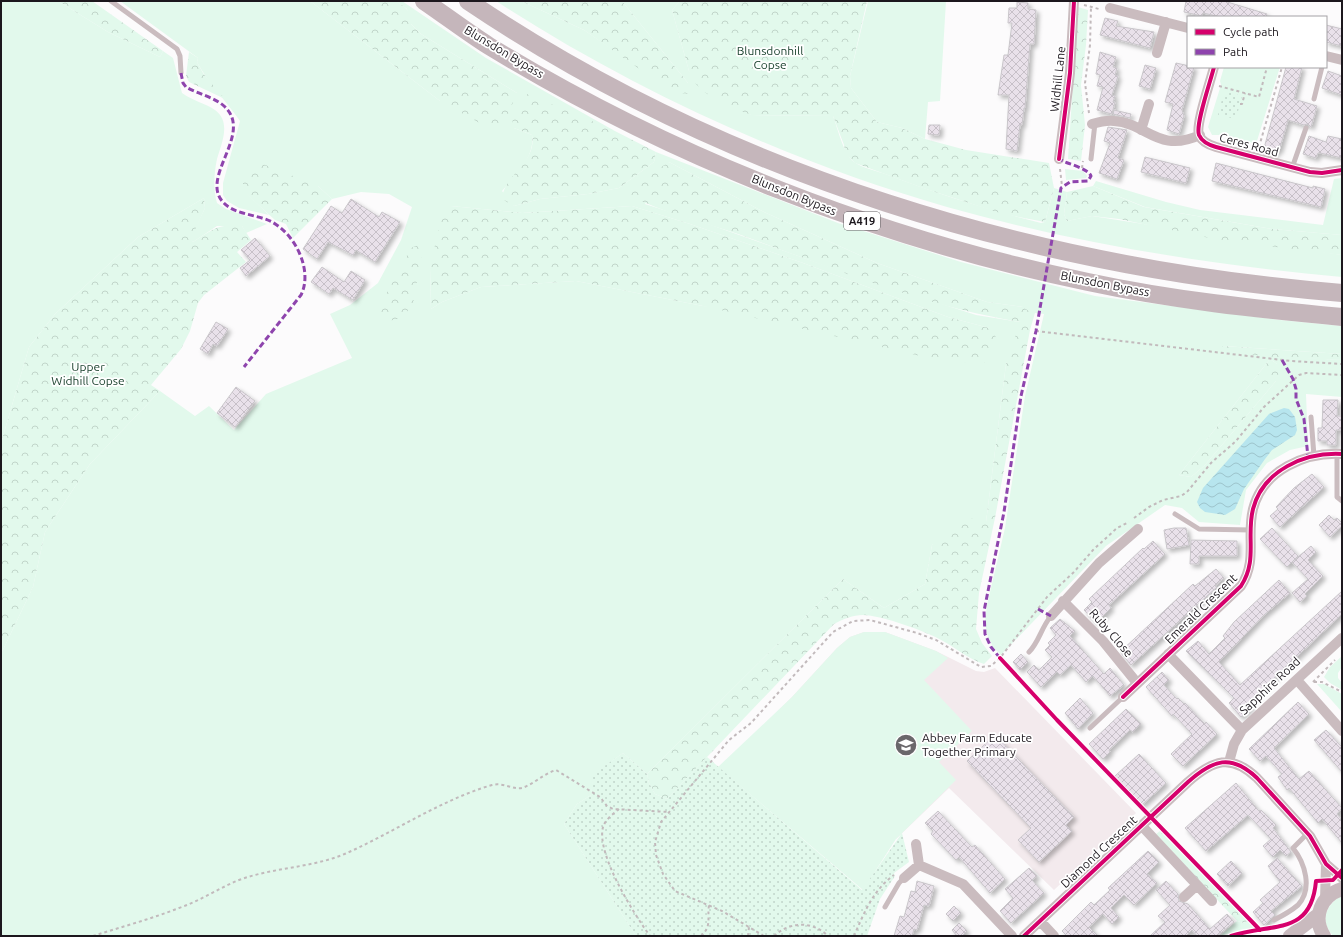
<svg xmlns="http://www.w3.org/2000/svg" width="1343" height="937" font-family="Ubuntu,sans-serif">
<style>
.education{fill:#f3eaed}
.green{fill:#e2f9ec;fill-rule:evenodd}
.forest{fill:url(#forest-crowns)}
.park{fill:url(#park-dots)}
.water{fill:url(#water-waves)}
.building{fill:url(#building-cross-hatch);stroke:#c9c6ca;filter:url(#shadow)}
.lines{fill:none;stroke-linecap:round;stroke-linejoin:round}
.path{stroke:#c2babc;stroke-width:2;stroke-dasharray:3 3;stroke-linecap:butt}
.lane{stroke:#cabcbf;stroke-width:5}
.street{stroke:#cabcbf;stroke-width:10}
.secondary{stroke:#c9babe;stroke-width:14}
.highway{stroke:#c5b6bb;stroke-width:18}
.quiet{stroke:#8e44ad;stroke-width:3;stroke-dasharray:6 3;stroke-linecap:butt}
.cycleway-casing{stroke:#fff;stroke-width:6}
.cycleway{stroke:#d6006c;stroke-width:4}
.labels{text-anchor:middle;stroke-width:3.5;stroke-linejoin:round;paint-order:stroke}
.shield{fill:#fff;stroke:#605d61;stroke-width:1}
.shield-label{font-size:11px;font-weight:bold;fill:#1c171d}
.park-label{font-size:12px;fill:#153e29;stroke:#fff}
.street-label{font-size:12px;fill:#1c171d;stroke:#fff}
.poi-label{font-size:12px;fill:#1c171d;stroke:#fff;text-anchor:start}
</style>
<defs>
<pattern id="forest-crowns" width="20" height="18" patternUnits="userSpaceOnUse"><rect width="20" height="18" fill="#e2f9ec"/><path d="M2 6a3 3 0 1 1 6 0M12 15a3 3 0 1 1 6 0" fill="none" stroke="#c1d5ca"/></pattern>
<pattern id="park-dots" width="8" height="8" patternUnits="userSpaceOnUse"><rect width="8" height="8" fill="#e2f9ec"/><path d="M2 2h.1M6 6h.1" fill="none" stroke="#c1d5ca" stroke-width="1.8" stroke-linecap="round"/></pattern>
<pattern id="water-waves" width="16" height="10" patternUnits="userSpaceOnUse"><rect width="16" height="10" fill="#b7e5ee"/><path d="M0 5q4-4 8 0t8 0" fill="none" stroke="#9dc4cc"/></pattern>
<pattern id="building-cross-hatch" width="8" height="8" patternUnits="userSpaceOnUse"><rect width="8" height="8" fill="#e9e1ea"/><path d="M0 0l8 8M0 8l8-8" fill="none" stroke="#c7c0c8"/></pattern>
<filter id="shadow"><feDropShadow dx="3" dy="3" stdDeviation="2" flood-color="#0004"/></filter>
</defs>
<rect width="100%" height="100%" fill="#fcfbfc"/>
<!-- education -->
<path class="education" d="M864,632H885L936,651L976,671L984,672L995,668L1136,813L1054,890L949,788L896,839L767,722L792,697L837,648L850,637Z"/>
<!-- green -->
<path class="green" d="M1,1H58L108,32L160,57L163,51L173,58L182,93C193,101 205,103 215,110C232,122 221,145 217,159C214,173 213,190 217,203L226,209L267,224L246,233L242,226H217L193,242L190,239L205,208L204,198L138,237L55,314L29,347L1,443Z
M120,1H310L440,101L517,93L421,34L411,24L407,9L396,1H402L486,58L613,130L514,128L532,135C535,157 516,175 502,191L514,206L540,199L588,194L619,188L654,162L656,152L838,223L961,262L1095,296L1280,320L1342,326V354L1223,346L1272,356L1342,360V397L1306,394L1308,446L1290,450L1267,463L1246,490L1240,525L1199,522L1182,508L1165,505L1106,546L1001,655L993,647L987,634L985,621L987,605L1005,528L1025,396L1044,314L1035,313L1030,330L1026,324L1006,364L986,522L932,545L925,584L884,608L843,579L647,774L623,753L594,774L591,795L577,804L564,824L636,936H1V654L33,587L45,532L90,464L160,391L195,416L209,406L234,430L266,394L352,358L330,314L350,305L378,283L401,240L412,207L389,194L361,192L332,199L318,186L243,190L269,215L239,208L227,201L223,195V183L240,121C226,101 208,83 197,62L198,58ZM669,162L764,212L877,263L987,302L1023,307L1020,322L976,315L852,275L711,225L645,204ZM451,206L522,213L632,206L690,224L803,263L948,317L989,328L703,306L576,281L481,287L442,302L431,309L430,268ZM1270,359L1277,364L1276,381L1205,465L1191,477L1179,475Z
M496,1H521L584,30L625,58L688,94V83L622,1H680L672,10L689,71L751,115L833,116C838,129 843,153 854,162C862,168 878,171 888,175C938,194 989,210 1041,223L1045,222L1054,188L1067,192L1064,214L1067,221L1092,216L1342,255V277C1209,265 1075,243 947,207C790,162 633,90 496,1Z
M868,1H946L940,101L928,102L925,139L902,128L877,122L851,88L850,76Z
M1224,67H1280L1256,144L1224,135H1212L1208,127L1221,85L1220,81Z
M1065,169L1083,171L1087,176L1086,178L1066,180Z
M1342,178V235L1272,229L1145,207L1093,186L1096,181L1166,202L1200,210L1323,225L1334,179Z
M864,632H885L936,651L948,658L924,680L972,731L939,762L956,780L896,839L863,890L718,767L792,697L837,648L850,637Z
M1342,656V667L1338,673V678L1342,683V690L1330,683L1324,677L1330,667Z
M1317,684H1324L1342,694V712Z
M1342,894V936H1333C1318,918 1327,906 1342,894Z
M1237,921L1244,923L1247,921L1254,928L1243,929L1220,936Z"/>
<!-- forest -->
<path class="forest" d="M58,1H92L163,51L160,57L108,32Z
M310,1H396C405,7 413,12 411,24L421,34L517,93L503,126L492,130L440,101Z
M521,1H622L688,83L689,94L672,92L584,30Z
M680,1H867L850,76L851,88L877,122L902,128L925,139L966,150L1049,163L1054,188L1045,222L1003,214L923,188L855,163L845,153L844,145L833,116L751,115L721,103L703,91L695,83L689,71L672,10Z
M1078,7L1088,10L1086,45L1081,85L1085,125L1081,161L1068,159Z
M189,52L198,58L197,62L203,73L225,99L189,82L186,76Z
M527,94L611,129L656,152L654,162L619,188L588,194L540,199L514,206L502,199C504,174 537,163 532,135L514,128L512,119Z
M669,162L764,212L877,263L987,302L1023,307L1030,312L1020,322C924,306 832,268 741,235C703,222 662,213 627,194L626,190Z
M263,164L318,186L332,199L293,238L286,224L275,220L243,191V173Z
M1093,186L1144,207L1272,229L1342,235V255L1219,240L1119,219L1092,216L1067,221L1064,214L1067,192Z
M204,198L205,208L191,239L193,242C212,230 219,223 242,226L251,240L237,252L246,262L204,295L198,303L190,331L181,349L151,385L160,391L90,464L45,532L33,587L1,654V443L29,347L55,314L138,237Z
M451,206L522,213L632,206L690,224L803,263L948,317L989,328L996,337L989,355L984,363L942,361L703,306L576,281L481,287L442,302L431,309L430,268L443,208Z
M424,242L413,304L402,318L384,322L378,316L385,296L411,248Z
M1026,323L1030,330L995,518L979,593L976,629L982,643L992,656L984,664C969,659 957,649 943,641C928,632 881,615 863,615C853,615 843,619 834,624L667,799L655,794L649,783L647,774L843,579L884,608L925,584L932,545L969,518L986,522L1006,364L1017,331L1022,324Z
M1222,346L1342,354V360C1311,358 1248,360 1222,346Z
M1270,359L1277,364L1280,370L1276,381L1205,465L1191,477L1179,475Z
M1160,831L1247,921L1244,923L1237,921L1156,834Z"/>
<!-- park -->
<path class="park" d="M1224,91L1242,96L1236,119L1218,115Z
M623,753L647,774L649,783L655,794L667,799L707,757L862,890L902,833L909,862L894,873L895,876L880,899L867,936H636L564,824L577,804L591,795L593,774Z"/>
<!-- water -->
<path class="water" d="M1284,408L1289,409L1295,417L1297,430L1295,435L1272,450L1265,459L1244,489L1235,509L1225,515L1205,512L1200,508L1197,502L1203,488L1269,414Z"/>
<!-- building -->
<path class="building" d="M1186,1H1224L1267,14L1266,17H1221L1203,13L1202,16L1184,12Z
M1017,2L1028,3V9L1036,10L1034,44H1030L1025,108H1024L1022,125H1020L1017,151L1006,149L1009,95H998L1004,55H1008L1012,23H1008L1009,8H1017Z
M1105,18L1118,21L1116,26L1154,32L1150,48L1100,35Z
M1326,25L1342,29V46L1326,42Z
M1100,52L1116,57L1113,67L1117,68L1115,75L1118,76L1112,95L1115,96L1113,102H1115L1112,114L1097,110L1103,87L1097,86L1100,75L1096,74Z
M1176,63L1194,67L1182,110L1184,116L1179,134L1167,130L1173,104L1165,102Z
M1145,65L1156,68L1150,89L1139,86Z
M1286,67H1302L1294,99L1317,106L1311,127L1307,124L1304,125L1288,120L1279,151L1277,150L1275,155L1263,152Z
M1328,71L1342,76V95L1322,88Z
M1114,110L1131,114L1130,118L1113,114Z
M929,125H940L939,135L928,134Z
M1108,127L1127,130L1118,158L1124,160L1117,179L1099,173L1110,143L1104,141Z
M1309,136L1326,142L1328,136L1342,139V158L1320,153H1318L1316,158L1303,154Z
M1145,157L1190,168L1186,183L1141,172Z
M1216,163L1313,188V186L1325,189L1321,207L1212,181Z
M351,199L379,217L382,212L400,222L375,262L356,250L353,255L328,242L317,259L303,249L331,206L342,213Z
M255,238L270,256L246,276L240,268L250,260L241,250Z
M322,267L344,282L351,271L365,280L353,300L333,288L329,294L311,282Z
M216,322L228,329L217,346L213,344L208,354L200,349Z
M236,387L255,401L235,427L217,413Z
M1323,400H1338L1337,416H1342V430H1336V445H1327V441H1318V428H1322Z
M1312,474L1324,487L1280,527L1270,516L1278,509L1276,507L1294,488Z
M1329,515L1334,520L1337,518L1342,523V526L1330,537L1319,525Z
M1174,528H1186L1189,545L1167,549L1164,530Z
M1272,528L1298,556L1287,567L1260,539Z
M1191,540L1237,541V556H1199V564H1190Z
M1153,541L1165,554L1109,605L1111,608L1096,623L1084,610L1092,602L1089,599L1143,548L1144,549Z
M1311,546L1316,552L1308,560L1323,576L1305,594L1307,596L1300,602L1292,593L1308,579L1292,562Z
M1216,569L1224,578L1215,586L1217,587L1131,665L1120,652L1193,584L1195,586Z
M1279,580L1290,593L1264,615L1219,662L1240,685L1342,591V614L1249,702L1252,706L1241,717L1229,703L1234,698L1186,651L1198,641L1209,654L1225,638L1223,636L1234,622Z
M1060,619L1075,631L1070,636L1104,674L1110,668L1124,685L1110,696L1093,676L1086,682L1071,665L1060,675L1057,672L1041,687L1027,672L1034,665L1039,670L1052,657L1045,650L1050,645L1048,643L1056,635L1050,628Z
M1021,654L1028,662L1020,670L1013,662Z
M1162,672L1169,680L1164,685L1177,699L1178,698L1184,704L1185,703L1205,724L1206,722L1217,734L1183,766L1171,754L1192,734L1173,714L1172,716L1146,687Z
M1080,698L1093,713L1078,729L1065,713Z
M1298,702L1309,714L1274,748L1299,779L1309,771L1342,808L1337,814L1342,820V843L1322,819L1318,823L1289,788L1287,790L1278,777L1282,774L1266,756L1260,761L1249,749Z
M1126,709L1141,724L1133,732L1130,730L1109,750L1110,752L1103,759L1089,744Z
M1326,730L1342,747V772L1314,740Z
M995,735L1074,817L1066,825L1072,831L1039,862L1018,840L1031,828L967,761Z
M1139,754L1166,783L1142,805L1115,776Z
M1236,783L1259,811L1261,810L1276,825L1273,828L1291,852L1286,856L1280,850L1273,857L1263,846L1271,839L1248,815L1206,851L1185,828Z
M938,811L972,847L975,845L1005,879L990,893L959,857L956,860L931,834L933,831L925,823Z
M1148,851L1159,862L1147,874L1157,883L1134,905L1124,895L1111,908L1119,917L1112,924L1103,914L1089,927L1098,936H1067L1062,931L1091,902L1094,905L1110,890L1108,888Z
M1277,858L1302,886L1271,911L1275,915L1264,925L1253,912L1263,903L1260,900L1280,882L1268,866Z
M1231,861L1242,873L1228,886L1217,874Z
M1029,868L1037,876L1032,880L1044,893L1011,923L1000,911L1013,898L1005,889Z
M917,881L934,886L929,906L924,905L917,930L914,929L912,936H894L900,916L904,917L911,891L915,892Z
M1166,881L1178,894L1179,901L1188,904L1210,929L1227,914L1234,922L1217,936H1197L1192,930L1186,936H1150L1165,922L1158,916L1170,905L1156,890Z
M954,906L961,913L953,921L946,914Z
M959,923L967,931L962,936H957L952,930Z"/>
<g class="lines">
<!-- path -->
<path class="path" d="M1084,5L1099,9
M1219,86L1259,97L1267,67
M1240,104H1242L1245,93
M1089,113L1085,83L1090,45L1091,7
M1259,147L1282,67
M1082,168L1083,161
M1060,169L1062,186
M1036,331L1291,361L1342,364
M1134,518L1149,507L1163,500L1181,496L1187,492L1211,463L1236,441L1264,407L1299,375L1306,373L1342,375
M1313,682L1335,660
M1314,682H1322L1342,692
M619,809C613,814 605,820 603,827C596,854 634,914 650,936
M93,936C121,927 151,919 179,908C200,901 219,888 239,880C274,867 313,868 347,853C396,831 441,800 492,785C503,782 513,790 522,788C534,784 543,774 556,770L600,797L607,806L613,809L669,812
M701,936C712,926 707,919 709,905
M748,936L749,927
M764,936L722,911L675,891L663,874L656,855L655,842L661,822L729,740L751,723L833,632L853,621L870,620L917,633L936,640L981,667L991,666L1000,658L1047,597L1074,572L1093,550L1117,528L1129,522
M774,936C790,921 813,921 828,936
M854,936C864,913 873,890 894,875"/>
<!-- lane -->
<path class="lane" d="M111,1L177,49L180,56L181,73
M1314,99L1322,67
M1091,159L1095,123
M1292,168L1306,128
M1311,417L1314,456
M1337,454V497L1342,501
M1175,514L1199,529L1251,530
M1029,652C1039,642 1041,628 1051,616
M1090,728L1123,697
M885,907L899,883L904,878
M1274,920C1282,916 1291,911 1298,905C1313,889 1305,863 1293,848L1308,833"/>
<!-- street -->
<path class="street" d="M1110,8L1188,28
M1157,53L1166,22
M1326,56L1342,60
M1214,67C1211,80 1195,125 1199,135C1202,142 1209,145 1216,147L1310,172L1322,173L1342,170
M1092,124C1099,122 1106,120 1114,121C1147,123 1158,154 1200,135
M1141,130L1149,104
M1059,159L1070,73L1074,1
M1063,601L1103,641L1137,683
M1051,616L1099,563L1138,529
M1168,654L1242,730
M1297,680L1342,731
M1123,697L1241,586C1258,560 1246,537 1253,509C1263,470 1305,452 1342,454
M1229,762L1234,744L1242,730L1342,638
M1141,825L1212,901
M919,865L963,884L1012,936
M904,878L919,865L916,844
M1184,897L1197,885
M1325,900L1326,864
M1040,921L1054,936
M1024,936L1188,782C1213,760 1231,753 1257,778L1310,836L1326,864L1342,878"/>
<!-- secondary -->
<path class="secondary" d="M1290,936L1319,914
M1324,936C1312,917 1321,896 1342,889"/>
<!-- highway -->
<path class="highway" d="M424,1C446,16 467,32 489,46C673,158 877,238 1088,282C1172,300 1257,309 1342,317
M468,1C726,175 1034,268 1342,293"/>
<!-- quiet -->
<path class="quiet" d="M181,73L183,83L186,87C198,94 214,97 224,106C254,133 201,175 222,201C233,215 257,214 272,222C296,235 313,271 301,295L244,367
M1282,360L1293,379L1296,389V399L1304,419L1308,457
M1038,609L1051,616
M1000,658L991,647L985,634L984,611L1004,512L1021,396L1036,331L1061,188L1070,182L1088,181L1091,176C1088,168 1067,164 1059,159"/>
<!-- cycleway casing -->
<g class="cycleway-casing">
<path id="cycleway" d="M1214,67C1211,80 1195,125 1199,135C1202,142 1209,145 1216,147L1310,172L1322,173L1342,170
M1059,159L1070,73L1074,1
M1000,658L1057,720L1260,930
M1123,697L1241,586C1258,560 1246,537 1253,509C1263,470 1305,452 1342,454
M1024,936L1188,782C1213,760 1231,753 1257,778L1310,836L1326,864L1342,878
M1231,936C1272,922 1311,937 1316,881L1333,880L1342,870"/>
</g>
<!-- cycleway -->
<use href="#cycleway" class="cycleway"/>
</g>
<!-- icons -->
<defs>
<g id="school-disc" transform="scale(1.15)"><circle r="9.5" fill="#6a676b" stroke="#fff"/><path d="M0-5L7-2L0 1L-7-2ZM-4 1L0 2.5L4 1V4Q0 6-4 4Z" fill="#fff"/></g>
</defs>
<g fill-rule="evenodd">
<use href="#school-disc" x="906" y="745"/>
</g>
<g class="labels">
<!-- shield labels -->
<rect class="shield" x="844" y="212" width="36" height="18" rx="3"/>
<g class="shield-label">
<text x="862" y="225">A419</text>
</g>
<!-- park labels -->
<g class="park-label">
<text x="770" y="55">Blunsdonhill<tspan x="770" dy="14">Copse</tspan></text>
<text x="88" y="371">Upper<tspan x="88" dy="14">Widhill Copse</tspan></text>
</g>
<!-- street labels -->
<g class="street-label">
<text transform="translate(504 52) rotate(31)" y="4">Blunsdon Bypass</text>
<text transform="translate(1058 79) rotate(-84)" y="4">Widhill Lane</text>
<text transform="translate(1249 145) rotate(15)" y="4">Ceres Road</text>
<text transform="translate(794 195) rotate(22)" y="4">Blunsdon Bypass</text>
<text transform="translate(1105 284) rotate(11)" y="4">Blunsdon Bypass</text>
<text transform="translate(1201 609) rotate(-44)" y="4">Emerald Crescent</text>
<text transform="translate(1111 633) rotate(49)" y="4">Ruby Close</text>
<text transform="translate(1270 686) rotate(-43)" y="4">Sapphire Road</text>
<text transform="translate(1099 852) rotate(-43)" y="4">Diamond Crescent</text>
</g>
<!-- poi labels -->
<g class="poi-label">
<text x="922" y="742">Abbey Farm Educate<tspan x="922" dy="14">Together Primary</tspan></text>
</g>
</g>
<!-- border -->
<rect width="1343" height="937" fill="none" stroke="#1c171d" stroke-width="4"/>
<!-- legend -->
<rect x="1187" y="16" width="140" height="52" fill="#ffffff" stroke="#a4a2a5"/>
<rect x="1195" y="29" width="20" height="6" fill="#d6006c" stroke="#a4a2a5"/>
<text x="1223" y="36" font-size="12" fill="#1c171d">Cycle path</text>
<rect x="1195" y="49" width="20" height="6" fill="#8e44ad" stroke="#a4a2a5"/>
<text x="1223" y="56" font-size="12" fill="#1c171d">Path</text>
</svg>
